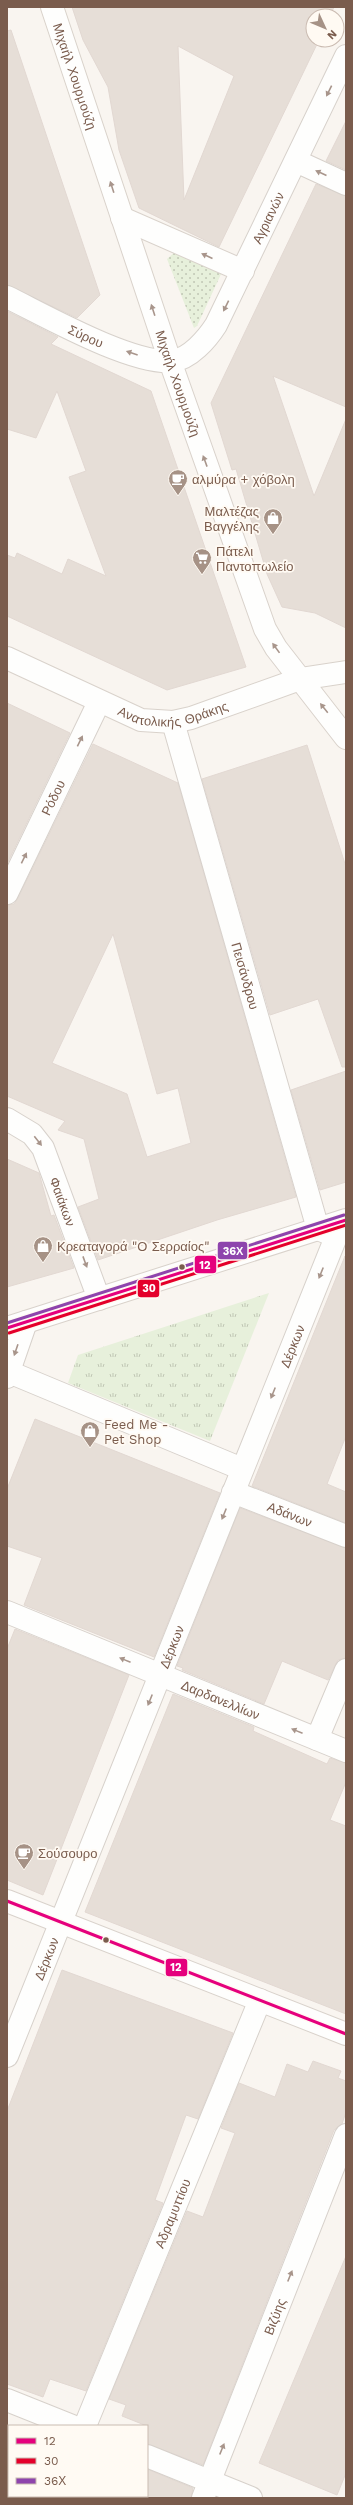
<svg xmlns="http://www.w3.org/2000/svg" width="353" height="2505" font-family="'Work Sans',sans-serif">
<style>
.grass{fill:url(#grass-dots)}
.park{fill:url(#park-tufts)}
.building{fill:#e6ded7;stroke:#e2d8d2;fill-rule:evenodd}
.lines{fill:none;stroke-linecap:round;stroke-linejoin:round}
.street-casing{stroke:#d7d1cb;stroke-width:24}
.secondary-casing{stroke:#d9d2cb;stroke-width:24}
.street{stroke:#fefefd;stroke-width:22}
.secondary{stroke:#fefefd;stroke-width:22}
.bus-1-casing{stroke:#fffaf3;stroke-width:6}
.bus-2-casing{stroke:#fffaf3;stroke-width:6}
.bus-3-casing{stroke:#fffaf3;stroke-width:6}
.bus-1{stroke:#e5007d;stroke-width:3}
.bus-2{stroke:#e4002b;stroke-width:3}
.bus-3{stroke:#8e44ad;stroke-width:3}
.oneway{fill:#a8958b}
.bus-dot{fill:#7a5c4d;stroke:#fffaf3;stroke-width:1.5}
.labels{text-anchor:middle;stroke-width:3.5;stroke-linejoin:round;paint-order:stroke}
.street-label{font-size:13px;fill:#7a5c4d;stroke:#fffaf3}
.poi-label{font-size:13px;fill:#7a5c4d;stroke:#fffaf3;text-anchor:start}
.line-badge{stroke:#fffaf3;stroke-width:1.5}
.badge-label{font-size:11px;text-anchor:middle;font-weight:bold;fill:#fff}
</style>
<defs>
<pattern id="grass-dots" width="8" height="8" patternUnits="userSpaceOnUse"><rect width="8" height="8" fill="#e7f0db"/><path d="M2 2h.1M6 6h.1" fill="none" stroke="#c0c6b4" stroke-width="1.8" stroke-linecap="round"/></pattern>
<pattern id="park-tufts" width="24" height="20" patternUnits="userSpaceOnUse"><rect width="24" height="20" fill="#e7f0db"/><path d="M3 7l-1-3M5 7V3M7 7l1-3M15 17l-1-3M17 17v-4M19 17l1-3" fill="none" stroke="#c0c6b4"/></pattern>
</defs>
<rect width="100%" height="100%" fill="#f9f5f0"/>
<!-- grass -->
<path class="grass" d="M176,251L222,272L197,326L194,328L167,259Z"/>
<!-- park -->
<path class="park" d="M269,1293L210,1441L68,1383L78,1355Z"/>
<!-- building -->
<path class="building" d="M72,7H334L330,16H313V40H319L219,247L139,208L119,150L108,87L83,40ZM178,46L234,76L184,200Z
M11,30L100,295L77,318L7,285V31Z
M346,121V170L326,161Z
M316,184L346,196V407L273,376L314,496L346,419V628L315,613L282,607L267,574L236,469L232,470L211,403Z
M7,311L58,337L51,344L151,391L246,667L167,690L7,616V555L15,558L17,553L62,574L68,559L106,576L69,477L86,471L57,391L36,438L7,429Z
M7,703L70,733L7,864Z
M93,744L178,783L296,1197L217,1220L98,1260L78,1207L99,1199L84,1139L58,1130L65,1121L7,1096V905L14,904L18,898ZM113,934L157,1094L178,1088L191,1143L147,1157L127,1094L52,1063Z
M307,745L346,867V1067H342L318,999L270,1015L202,779Z
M346,1071V1182L320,1190L291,1090Z
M7,1159L39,1173L51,1216L54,1215L74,1268L7,1287Z
M345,1256L346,1436L327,1484L346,1492V1523L252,1486Z
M35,1419L220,1493L154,1657L24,1605L42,1558L7,1546V1489Z
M240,1508L346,1548V1658L338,1660L328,1680L282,1661L264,1704L182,1670L183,1668L177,1666Z
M15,1629L129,1675L43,1895L7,1880V1649Z
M173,1694L254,1727L253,1731L327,1764L330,1758L346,1763V1782L330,1820L346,1826V2014L85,1912Z
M62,1970L233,2033L198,2119L186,2115L155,2200L163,2203L86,2391L50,2379L43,2397L7,2384V2111Z
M313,2061L341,2071L338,2078L346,2081V2112L342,2124L334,2130L203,2465L147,2444V2426L122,2416L126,2405L109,2399L187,2211L203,2217L235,2133L221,2128L239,2083L275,2097L287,2064L308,2072Z
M346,2256V2473L337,2495L259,2463Z
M147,2469L193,2488L191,2498H147Z"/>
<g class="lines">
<!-- street casing -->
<g class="street-casing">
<g id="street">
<path d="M296,161L346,184"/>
<path id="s1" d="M7,297C44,315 132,365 172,361C190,359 207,339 216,325L346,56"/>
<path id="s2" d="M173,722L318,1229L335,1236"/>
<path id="s3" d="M7,893L99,702"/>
<path id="s4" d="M7,1119L32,1134L43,1148L99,1299"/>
<path d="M9,1372L242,1469"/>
<path d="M7,1377L26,1322"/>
<path id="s5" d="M233,1492L346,1536"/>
<path id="s6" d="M7,1612L346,1751"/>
<path d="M317,1739L346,1670"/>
<path id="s7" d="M7,2056L336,1237"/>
<path d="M7,2400L72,2426"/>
<path id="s8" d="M85,2426L260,2000"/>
<path d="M147,2456L251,2498"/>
<path d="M20,2498L21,2496"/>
<path id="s9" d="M203,2498L346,2135"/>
</g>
</g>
<!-- secondary casing -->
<g class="secondary-casing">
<g id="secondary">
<path id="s10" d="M52,7L170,361L265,629L276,648L346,738"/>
<path d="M122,218L243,271"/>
<path id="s11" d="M7,658L141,720L173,722L191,718L300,679L346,672"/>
<path d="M7,1328L346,1220"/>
<path d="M7,1901L346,2034"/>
</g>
</g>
<!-- street -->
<use href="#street" class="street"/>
<!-- secondary -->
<use href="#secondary" class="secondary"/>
<!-- bus-1 casing -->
<g class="bus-1-casing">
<path id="bus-1" d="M7,1328L346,1220
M7,1901L346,2034"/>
</g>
<!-- bus-2 casing -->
<g class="bus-2-casing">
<path id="bus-2" d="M9,1333L346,1225"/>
</g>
<!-- bus-3 casing -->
<g class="bus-3-casing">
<path id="bus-3" d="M7,1323L344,1215"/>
</g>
<!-- bus-1 -->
<use href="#bus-1" class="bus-1"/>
<!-- bus-2 -->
<use href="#bus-2" class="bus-2"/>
<!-- bus-3 -->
<use href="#bus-3" class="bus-3"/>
</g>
<!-- one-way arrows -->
<defs><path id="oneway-solid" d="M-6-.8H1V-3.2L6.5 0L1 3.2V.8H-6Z"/></defs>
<g class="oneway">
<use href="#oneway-solid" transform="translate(329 91) rotate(116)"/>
<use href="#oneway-solid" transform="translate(321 173) rotate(-156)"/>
<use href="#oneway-solid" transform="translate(112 187) rotate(-108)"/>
<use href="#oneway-solid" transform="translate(207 256) rotate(-156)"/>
<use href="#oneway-solid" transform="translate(226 306) rotate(116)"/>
<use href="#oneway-solid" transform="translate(153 310) rotate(-108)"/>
<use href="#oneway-solid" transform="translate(132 353) rotate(-161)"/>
<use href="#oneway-solid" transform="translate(205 461) rotate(-110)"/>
<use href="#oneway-solid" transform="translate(276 648) rotate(-126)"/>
<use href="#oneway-solid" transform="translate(324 708) rotate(-129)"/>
<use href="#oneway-solid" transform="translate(80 741) rotate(-64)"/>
<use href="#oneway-solid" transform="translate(24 858) rotate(-64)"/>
<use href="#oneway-solid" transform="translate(38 1141) rotate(52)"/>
<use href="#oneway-solid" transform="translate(85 1262) rotate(70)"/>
<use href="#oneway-solid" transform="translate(321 1273) rotate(112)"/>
<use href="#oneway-solid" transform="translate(16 1350) rotate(109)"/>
<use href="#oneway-solid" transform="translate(273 1393) rotate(112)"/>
<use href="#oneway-solid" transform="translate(224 1514) rotate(112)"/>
<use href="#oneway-solid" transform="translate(125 1660) rotate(-158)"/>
<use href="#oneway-solid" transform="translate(150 1700) rotate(112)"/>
<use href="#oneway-solid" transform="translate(297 1731) rotate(-158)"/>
<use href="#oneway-solid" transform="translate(290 2276) rotate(-68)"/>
<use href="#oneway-solid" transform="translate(222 2449) rotate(-68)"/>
</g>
<!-- icons -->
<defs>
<g id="cafe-pin" transform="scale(1)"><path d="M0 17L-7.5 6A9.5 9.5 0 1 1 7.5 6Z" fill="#a69286" stroke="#fffaf3"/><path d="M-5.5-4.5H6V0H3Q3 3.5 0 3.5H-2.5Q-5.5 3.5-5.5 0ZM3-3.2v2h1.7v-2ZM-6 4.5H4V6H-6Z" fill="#fff"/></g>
<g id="shop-pin" transform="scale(1)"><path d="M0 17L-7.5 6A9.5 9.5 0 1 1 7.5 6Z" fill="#a69286" stroke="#fffaf3"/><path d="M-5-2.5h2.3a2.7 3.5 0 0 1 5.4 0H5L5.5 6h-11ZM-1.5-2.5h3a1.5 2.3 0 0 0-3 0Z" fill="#fff"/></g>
<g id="supermarket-pin" transform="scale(1)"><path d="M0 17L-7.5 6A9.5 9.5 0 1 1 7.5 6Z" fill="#a69286" stroke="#fffaf3"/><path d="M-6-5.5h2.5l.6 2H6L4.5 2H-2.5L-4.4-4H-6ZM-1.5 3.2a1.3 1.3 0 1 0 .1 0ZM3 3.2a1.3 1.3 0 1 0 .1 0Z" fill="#fff"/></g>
</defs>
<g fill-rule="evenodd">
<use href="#cafe-pin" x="178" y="479"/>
<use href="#shop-pin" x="273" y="518"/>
<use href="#supermarket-pin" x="202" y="558"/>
<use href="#shop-pin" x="43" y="1246"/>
<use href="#shop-pin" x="90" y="1431"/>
<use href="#cafe-pin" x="24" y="1853"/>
</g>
<!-- markers -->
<g class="bus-dot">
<circle cx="182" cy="1267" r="3.5"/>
<circle cx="106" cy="1940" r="3.5"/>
</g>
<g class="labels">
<!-- street labels -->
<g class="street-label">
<text dy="5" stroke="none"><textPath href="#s10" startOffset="73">Μιχαήλ Χουρμούζη</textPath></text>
<text dy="5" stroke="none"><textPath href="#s1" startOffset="356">Αγριανών</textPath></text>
<text dy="5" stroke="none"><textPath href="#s1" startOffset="88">Σύρου</textPath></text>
<text dy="5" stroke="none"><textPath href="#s10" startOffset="397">Μιχαήλ Χουρμούζη</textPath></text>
<text dy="5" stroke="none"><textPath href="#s11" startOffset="180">Ανατολικής Θράκης</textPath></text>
<text dy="5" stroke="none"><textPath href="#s3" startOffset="106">Ρόδου</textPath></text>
<text dy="5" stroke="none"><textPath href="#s2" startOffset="264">Πεισάνδρου</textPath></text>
<text dy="5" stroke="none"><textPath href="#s4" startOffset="104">Φαιάκων</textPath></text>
<text dy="5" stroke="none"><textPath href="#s7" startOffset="765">Δέρκων</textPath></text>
<text dy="5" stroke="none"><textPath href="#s5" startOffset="61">Αδάνων</textPath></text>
<text dy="5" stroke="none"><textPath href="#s7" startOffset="441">Δέρκων</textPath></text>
<text dy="5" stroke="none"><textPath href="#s6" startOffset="231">Δαρδανελλίων</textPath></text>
<text dy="5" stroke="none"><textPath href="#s7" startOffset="105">Δέρκων</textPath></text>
<text dy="5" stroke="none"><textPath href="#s8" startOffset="230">Αδραμυττίου</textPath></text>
<text dy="5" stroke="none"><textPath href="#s9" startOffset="195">Βιζύης</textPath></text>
</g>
<!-- poi labels -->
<g class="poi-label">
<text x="192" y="484">αλμύρα + χόβολη</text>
<text x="259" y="516" text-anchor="end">Μαλτέζας<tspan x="259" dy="15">Βαγγέλης</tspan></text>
<text x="216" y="556">Πάτελι<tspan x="216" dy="15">Παντοπωλείο</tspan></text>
<text x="57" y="1251">Κρεαταγορά "Ο Σερραίος"</text>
<text x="104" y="1429">Feed Me -<tspan x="104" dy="15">Pet Shop</tspan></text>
<text x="38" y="1858">Σούσουρο</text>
</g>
</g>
<g class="line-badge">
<rect x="217" y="1241" width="31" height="19" rx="4" fill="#8e44ad"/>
<rect x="194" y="1255" width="23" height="19" rx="4" fill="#e5007d"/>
<rect x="137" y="1279" width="23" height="19" rx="4" fill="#e4002b"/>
<rect x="165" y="1958" width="23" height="19" rx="4" fill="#e5007d"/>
</g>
<g class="badge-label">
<text x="233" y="1255">36Χ</text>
<text x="205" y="1269">12</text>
<text x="149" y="1292">30</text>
<text x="176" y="1971">12</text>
</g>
<!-- border -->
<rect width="353" height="2505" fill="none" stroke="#7a5c4d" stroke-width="16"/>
<!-- legend -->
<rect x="8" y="2425" width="140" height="72" fill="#fffaf3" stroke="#cabbb1"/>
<rect x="16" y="2438" width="20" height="6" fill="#e5007d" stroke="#cabbb1"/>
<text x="44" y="2445" font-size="12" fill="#7a5c4d">12</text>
<rect x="16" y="2458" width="20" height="6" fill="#e4002b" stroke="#cabbb1"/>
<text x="44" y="2465" font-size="12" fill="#7a5c4d">30</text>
<rect x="16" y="2478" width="20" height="6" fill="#8e44ad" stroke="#cabbb1"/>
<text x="44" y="2485" font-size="12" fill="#7a5c4d">36Χ</text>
<!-- north arrow -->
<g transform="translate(325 28) rotate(134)"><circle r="19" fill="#fffaf3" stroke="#cabbb1"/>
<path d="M0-3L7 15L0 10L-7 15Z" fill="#a69286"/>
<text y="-6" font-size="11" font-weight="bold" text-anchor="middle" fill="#7a5c4d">N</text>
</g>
</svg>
